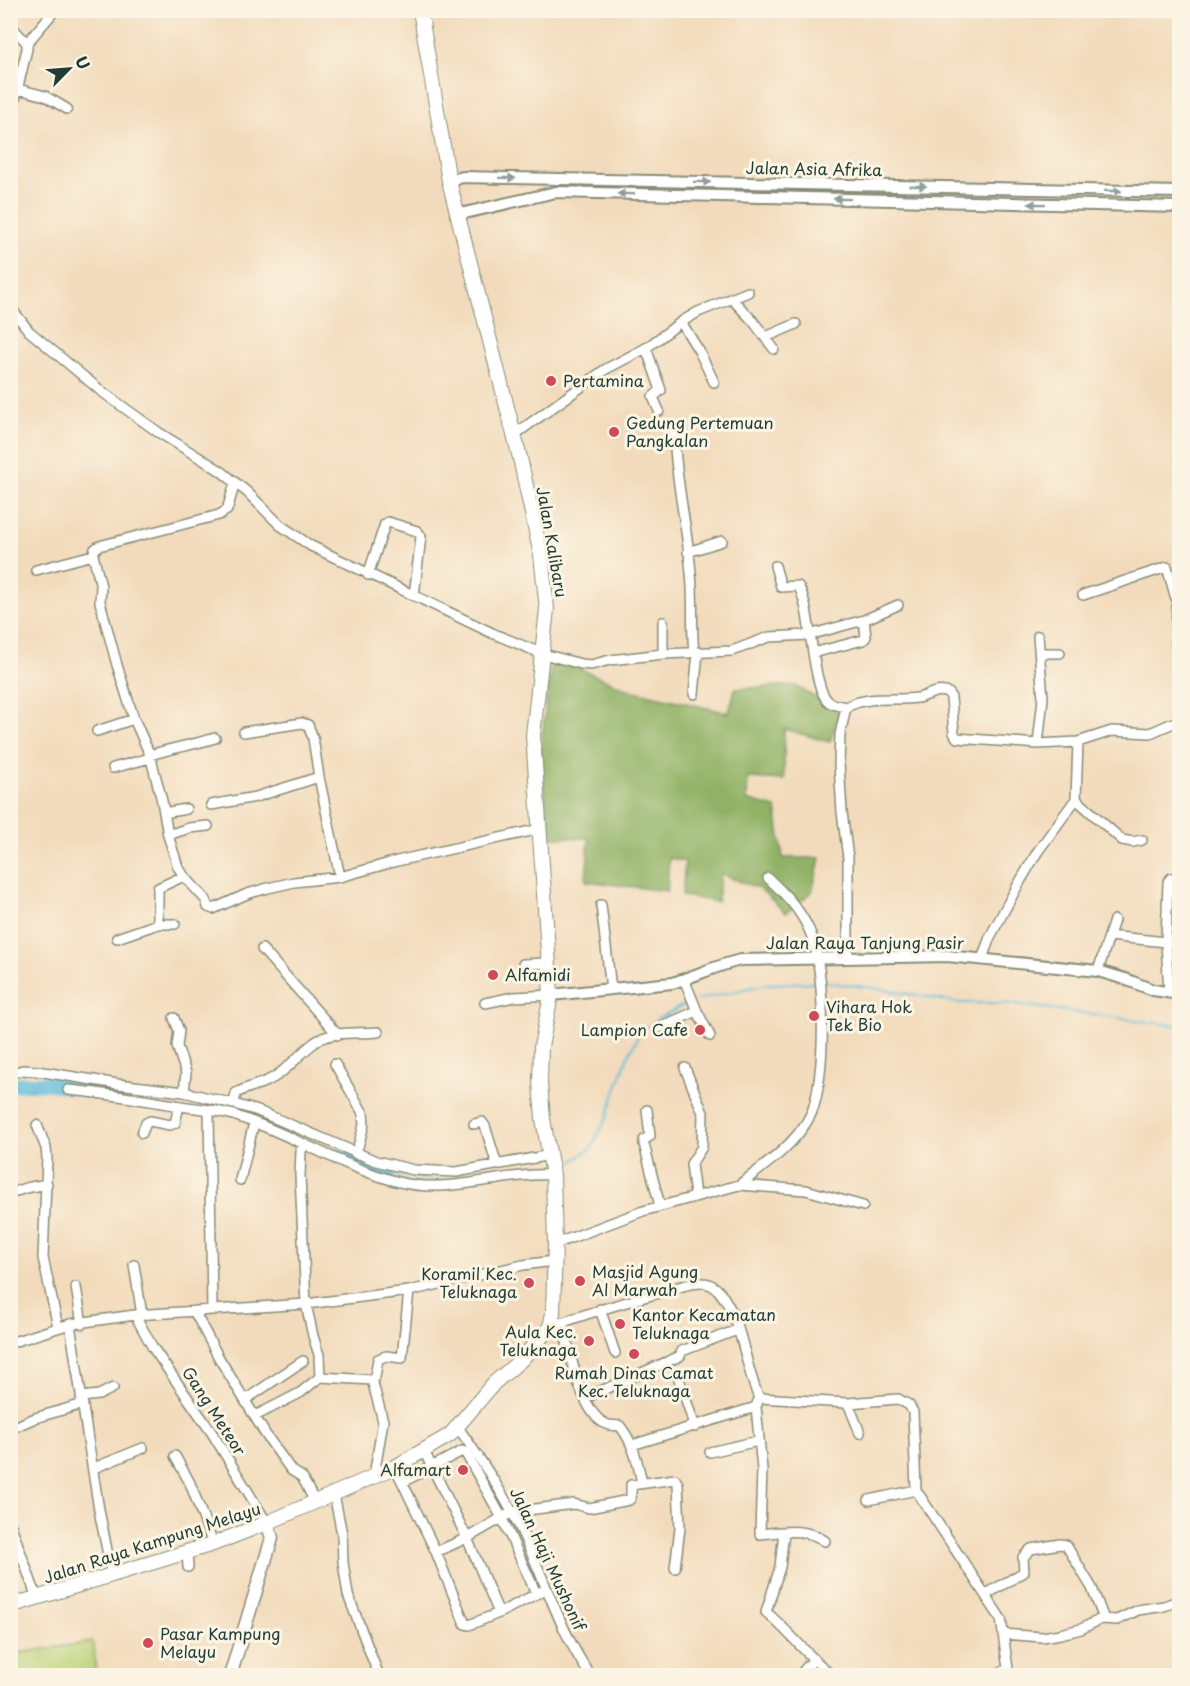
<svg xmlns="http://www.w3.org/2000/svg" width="1190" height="1686" font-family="'Playpen Sans',sans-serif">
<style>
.green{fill:#b7d075;stroke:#6b8654;stroke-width:1.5}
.forest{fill:#91b266;stroke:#58784d;stroke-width:1.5}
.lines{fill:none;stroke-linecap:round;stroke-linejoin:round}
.stream{stroke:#5bbad9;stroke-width:2}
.river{stroke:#5bbad9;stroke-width:15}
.minor-casing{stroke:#888c78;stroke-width:12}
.tertiary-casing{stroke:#888c78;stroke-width:14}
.secondary-casing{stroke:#888c78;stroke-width:15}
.primary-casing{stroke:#888c78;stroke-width:16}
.minor{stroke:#fff;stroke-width:9}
.tertiary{stroke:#fff;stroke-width:10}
.secondary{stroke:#fff;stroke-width:12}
.primary{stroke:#fff;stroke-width:14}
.oneway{fill:#8f9e9a}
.poi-dot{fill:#d1495b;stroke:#fcf5e5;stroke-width:2}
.labels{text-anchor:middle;stroke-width:6;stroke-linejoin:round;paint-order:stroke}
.street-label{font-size:16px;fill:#1f3d34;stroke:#fcf5e5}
.poi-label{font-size:16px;fill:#1f3d34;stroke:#fcf5e5;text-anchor:start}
</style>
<rect width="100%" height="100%" fill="#fcf5e5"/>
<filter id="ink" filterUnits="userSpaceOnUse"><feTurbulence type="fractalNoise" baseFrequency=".0167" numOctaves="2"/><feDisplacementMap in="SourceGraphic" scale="12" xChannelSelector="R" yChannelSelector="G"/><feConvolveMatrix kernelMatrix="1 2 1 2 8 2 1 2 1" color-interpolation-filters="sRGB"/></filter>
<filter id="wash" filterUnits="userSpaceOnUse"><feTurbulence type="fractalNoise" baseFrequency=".008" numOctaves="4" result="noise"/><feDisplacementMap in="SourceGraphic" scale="24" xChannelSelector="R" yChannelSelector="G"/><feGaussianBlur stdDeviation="1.35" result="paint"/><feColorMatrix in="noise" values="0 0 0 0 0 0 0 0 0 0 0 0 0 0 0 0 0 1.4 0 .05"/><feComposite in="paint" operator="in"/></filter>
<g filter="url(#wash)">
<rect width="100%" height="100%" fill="#f2dbbc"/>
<!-- green -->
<path class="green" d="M92,1642L94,1644L96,1675H11V1654Z"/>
<!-- forest -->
<path class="forest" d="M552,657L630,690L729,713L735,689L794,685L840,712L830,742L784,729V780L748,778L747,800L776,808L783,858H820L812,892L786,913L760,889L721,874L717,902L682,896L685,861L669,858L667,891L586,881L589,838L550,837L540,753Z"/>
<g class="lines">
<!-- stream -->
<path class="stream" d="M824,982L882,989L959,1003H1005L1180,1026
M697,1000L767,984L818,982
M557,1166L572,1162L591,1148L607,1117L627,1058L640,1033L658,1019L691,1001
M534,1171L546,1168
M388,1174L442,1181"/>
<!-- river -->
<path class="river" d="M10,1085L15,1084L48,1083L85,1089
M338,1156L388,1174"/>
</g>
</g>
<g filter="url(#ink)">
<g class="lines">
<!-- minor casing -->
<g class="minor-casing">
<path id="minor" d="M10,25L27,43V49L10,120
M27,43L55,10
M18,89L45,96L67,109
M731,298L753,321L774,349
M10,307L29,331L101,391L158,432L221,471L247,492L280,525L311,546L492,633L543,654L581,664L591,665L610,660L663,654L732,651L769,637L809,635L864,620L898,605
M681,322L699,351L714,382
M766,337L796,324
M646,348L661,390L653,397L659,411
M674,430C675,479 687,525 691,573C694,600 691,626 694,653
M514,435L606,369L646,348L681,322L698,312L748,292
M235,483L227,510L219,515L99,546L95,549L93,555L101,586L100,602L117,665L134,719L150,755L162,801L168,835L178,867L184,876L206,900L208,907L213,909L247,894L268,888L294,882L340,877L397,861L540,829
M688,552L722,541
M775,566L781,587L798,586C812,605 811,689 829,702C833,705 841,706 846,707L840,735L839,764L842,812L848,858V958
M36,570L93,555
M368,575L385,524L388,522L417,531L421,536L414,596
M1083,595L1167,567L1177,602L1176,642L1180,656
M813,653L863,640L866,637L864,620
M1040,653H1060
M663,654V622
M694,694L698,652
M846,707C869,695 893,701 917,698C929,696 936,688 949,693L951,698L954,733L957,738L1038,744L1078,742L1112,731L1150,733L1180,720
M97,731L134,719
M244,732L302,723L308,725L313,738L319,777L340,877
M1038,744L1043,698L1038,636
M150,755C171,748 193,745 215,738
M113,768L150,758
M1076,799L1122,840L1133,842L1142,840
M211,805L256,797L319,777
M164,813L186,809
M168,835L189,828L208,826
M601,905L611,989
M158,924V888L184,876
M1109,936L1166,942
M117,938L158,924H175
M262,949L338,1035
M982,959L990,937L1018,885L1038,851L1076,799L1078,742
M523,964L549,963
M1098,971L1114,920
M684,979L697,1011L710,1036
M1169,993L1166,942L1168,882L1171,878L1180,879
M485,1003L514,997L551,995
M174,1018L179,1031L177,1046L186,1073L184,1092
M658,1028L697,1011
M335,1064L363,1113L364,1125L356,1154
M685,1068L703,1113L702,1147L691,1164L695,1196
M10,1074L23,1070L37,1071L118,1084L184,1092L234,1104L258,1111L376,1161L414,1170L456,1172L551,1155
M68,1090C106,1093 143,1100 181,1106C200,1109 221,1110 239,1117C294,1135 343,1168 399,1182C450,1195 502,1172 553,1175
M234,1104L236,1093C247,1087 260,1085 271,1079C288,1070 299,1054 314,1043C330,1030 359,1034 378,1032
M647,1110L650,1136L644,1140V1144L660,1206
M209,1111L212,1310
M474,1124L482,1122L485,1126L497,1165
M37,1125L46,1148L47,1158L43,1258L58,1327
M142,1133L146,1123L150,1121L170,1125L175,1123L179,1106
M304,1144L301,1151L300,1175L306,1304L313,1336L319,1355L320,1377
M240,1180L254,1123
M739,1185C764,1166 795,1145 810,1116C827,1083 826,965 810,932C801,910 785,894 768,878
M10,1193L26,1188L47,1184
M555,1244L643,1211L739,1185L806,1190L863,1206
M134,1265L142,1315
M76,1287L82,1324
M600,1309L615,1353
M194,1311L219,1358L266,1435L291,1470L302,1477L315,1502
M135,1315L153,1348L212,1433L267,1523
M562,1322C569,1347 580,1413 606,1424C610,1426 615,1425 620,1426C633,1442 638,1463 642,1483
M70,1324L99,1510L112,1575
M550,1327C587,1313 625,1302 663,1292C675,1288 691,1282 703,1283C709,1283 715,1287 719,1291C743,1321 744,1364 759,1398L756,1407L762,1469L760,1534C783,1532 805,1527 825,1541
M10,1343L70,1324L135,1315L306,1304L409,1291L523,1265L554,1261
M679,1379L695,1427
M372,1380L383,1421L374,1476
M81,1397L99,1395L113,1388
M585,1398L680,1356L682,1351L737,1330
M759,1398L848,1403L898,1399L909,1405L913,1412L916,1490L1001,1619L1009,1676
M245,1400L303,1361
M848,1403L860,1433
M255,1416L300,1393L320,1377L372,1380L375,1377L378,1359L386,1356L402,1358L409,1291
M457,1426C483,1463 509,1501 527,1543C548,1588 562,1635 591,1676
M10,1429L35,1418L83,1404
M632,1445L756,1407
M424,1451L467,1538L499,1613
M710,1452L758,1441
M175,1456L190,1483L213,1544
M395,1467L436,1552L465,1624L469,1625L499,1613L546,1589
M94,1468L143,1448
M403,1482L462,1451L465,1452L502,1518L536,1593
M334,1494L342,1534L343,1562L348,1595L379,1676
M869,1500L916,1490
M10,1523L37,1598
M784,1532L780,1567L766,1612C790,1632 808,1657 833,1676
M187,1552L188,1567
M436,1552L467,1538L512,1512L574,1504L589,1508L629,1500L631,1498V1485L675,1479L678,1484L680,1528L675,1568
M985,1595L1024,1572L1023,1557L1031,1549L1060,1544L1066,1545L1092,1588L1104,1619
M1003,1634L1042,1637L1060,1634L1081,1629L1101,1619L1117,1620L1138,1610L1164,1606L1180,1600
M606,1676L623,1673L658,1676
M799,1676L813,1660
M995,1676L1007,1669"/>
</g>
<!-- tertiary casing -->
<g class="tertiary-casing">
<path id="tertiary" d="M449,181L463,177L1180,192
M456,215L556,192L1180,207
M551,995L672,983C696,976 717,965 741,960L947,956L1098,971L1125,979L1153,990L1180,994"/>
</g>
<!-- secondary casing -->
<g class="secondary-casing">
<path id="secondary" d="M230,1676L272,1538L267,1523"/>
</g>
<!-- primary casing -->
<g class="primary-casing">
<path id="primary" d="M10,1606L213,1544L267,1523L395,1467L450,1435L494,1383L521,1360L550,1327L553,1313L555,1244L553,1175L543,1119L540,1082L541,1047L551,995L533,735L547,609L541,555L520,458L449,181L420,10"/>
</g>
<!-- minor -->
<use href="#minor" class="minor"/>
<!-- tertiary -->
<use href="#tertiary" class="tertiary"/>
<!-- secondary -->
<use href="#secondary" class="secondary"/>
<!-- primary -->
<use href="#primary" class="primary"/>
</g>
<!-- one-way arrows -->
<defs><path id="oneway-solid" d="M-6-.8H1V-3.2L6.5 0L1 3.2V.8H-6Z" transform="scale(1.5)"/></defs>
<g class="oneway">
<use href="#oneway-solid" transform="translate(507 178) rotate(1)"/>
<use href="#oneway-solid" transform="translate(702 182) rotate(1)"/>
<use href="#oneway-solid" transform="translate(918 186) rotate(1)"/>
<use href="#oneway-solid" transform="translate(1113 191) rotate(1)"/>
<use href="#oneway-solid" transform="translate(626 194) rotate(-179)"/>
<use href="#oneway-solid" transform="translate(842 199) rotate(-179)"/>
<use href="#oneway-solid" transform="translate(1037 204) rotate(-179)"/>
</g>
</g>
<!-- markers -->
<g class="poi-dot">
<circle cx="551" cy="381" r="6"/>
<circle cx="614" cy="432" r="6"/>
<circle cx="493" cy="975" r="6"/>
<circle cx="814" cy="1016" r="6"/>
<circle cx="700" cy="1030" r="6"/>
<circle cx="580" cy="1281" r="6"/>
<circle cx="529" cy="1283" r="6"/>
<circle cx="620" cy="1324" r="6"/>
<circle cx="589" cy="1341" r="6"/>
<circle cx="634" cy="1354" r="6"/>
<circle cx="463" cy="1470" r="6"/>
<circle cx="148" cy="1643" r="6"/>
</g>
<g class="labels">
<!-- street labels -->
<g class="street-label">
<text transform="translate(814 169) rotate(1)" y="6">Jalan Asia Afrika</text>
<text transform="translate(552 542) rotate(80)" y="6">Jalan Kalibaru</text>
<text x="865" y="949">Jalan Raya Tanjung Pasir</text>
<text transform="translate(214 1411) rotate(57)" y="6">Gang Meteor</text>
<text transform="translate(152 1543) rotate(-18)" y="6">Jalan Raya Kampung Melayu</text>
<text transform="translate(548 1559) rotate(65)" y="6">Jalan Haji Mushonif</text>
</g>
<!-- poi labels -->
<g class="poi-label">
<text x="563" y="387">Pertamina</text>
<text x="626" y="429">Gedung Pertemuan<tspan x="626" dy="18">Pangkalan</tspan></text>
<text x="505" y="981">Alfamidi</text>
<text x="826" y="1013">Vihara Hok<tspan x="826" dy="18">Tek Bio</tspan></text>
<text x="688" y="1036" text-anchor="end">Lampion Cafe</text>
<text x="592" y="1278">Masjid Agung<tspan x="592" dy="18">Al Marwah</tspan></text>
<text x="517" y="1280" text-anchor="end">Koramil Kec.<tspan x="517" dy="18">Teluknaga</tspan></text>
<text x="632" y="1321">Kantor Kecamatan<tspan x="632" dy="18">Teluknaga</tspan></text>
<text x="577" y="1338" text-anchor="end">Aula Kec.<tspan x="577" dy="18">Teluknaga</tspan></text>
<text x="634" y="1379" text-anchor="middle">Rumah Dinas Camat<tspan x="634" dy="18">Kec. Teluknaga</tspan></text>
<text x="451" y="1476" text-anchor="end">Alfamart</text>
<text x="160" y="1640">Pasar Kampung<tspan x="160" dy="18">Melayu</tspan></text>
</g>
</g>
<!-- margin -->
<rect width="1190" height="1686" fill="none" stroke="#fcf5e5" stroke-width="36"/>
<!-- north arrow -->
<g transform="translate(69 69) rotate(65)" stroke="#fcf5e5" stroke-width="4.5" paint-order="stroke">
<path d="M0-4.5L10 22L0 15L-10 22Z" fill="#1f3d34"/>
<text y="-9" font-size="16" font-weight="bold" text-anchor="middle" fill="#1f3d34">U</text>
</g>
</svg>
